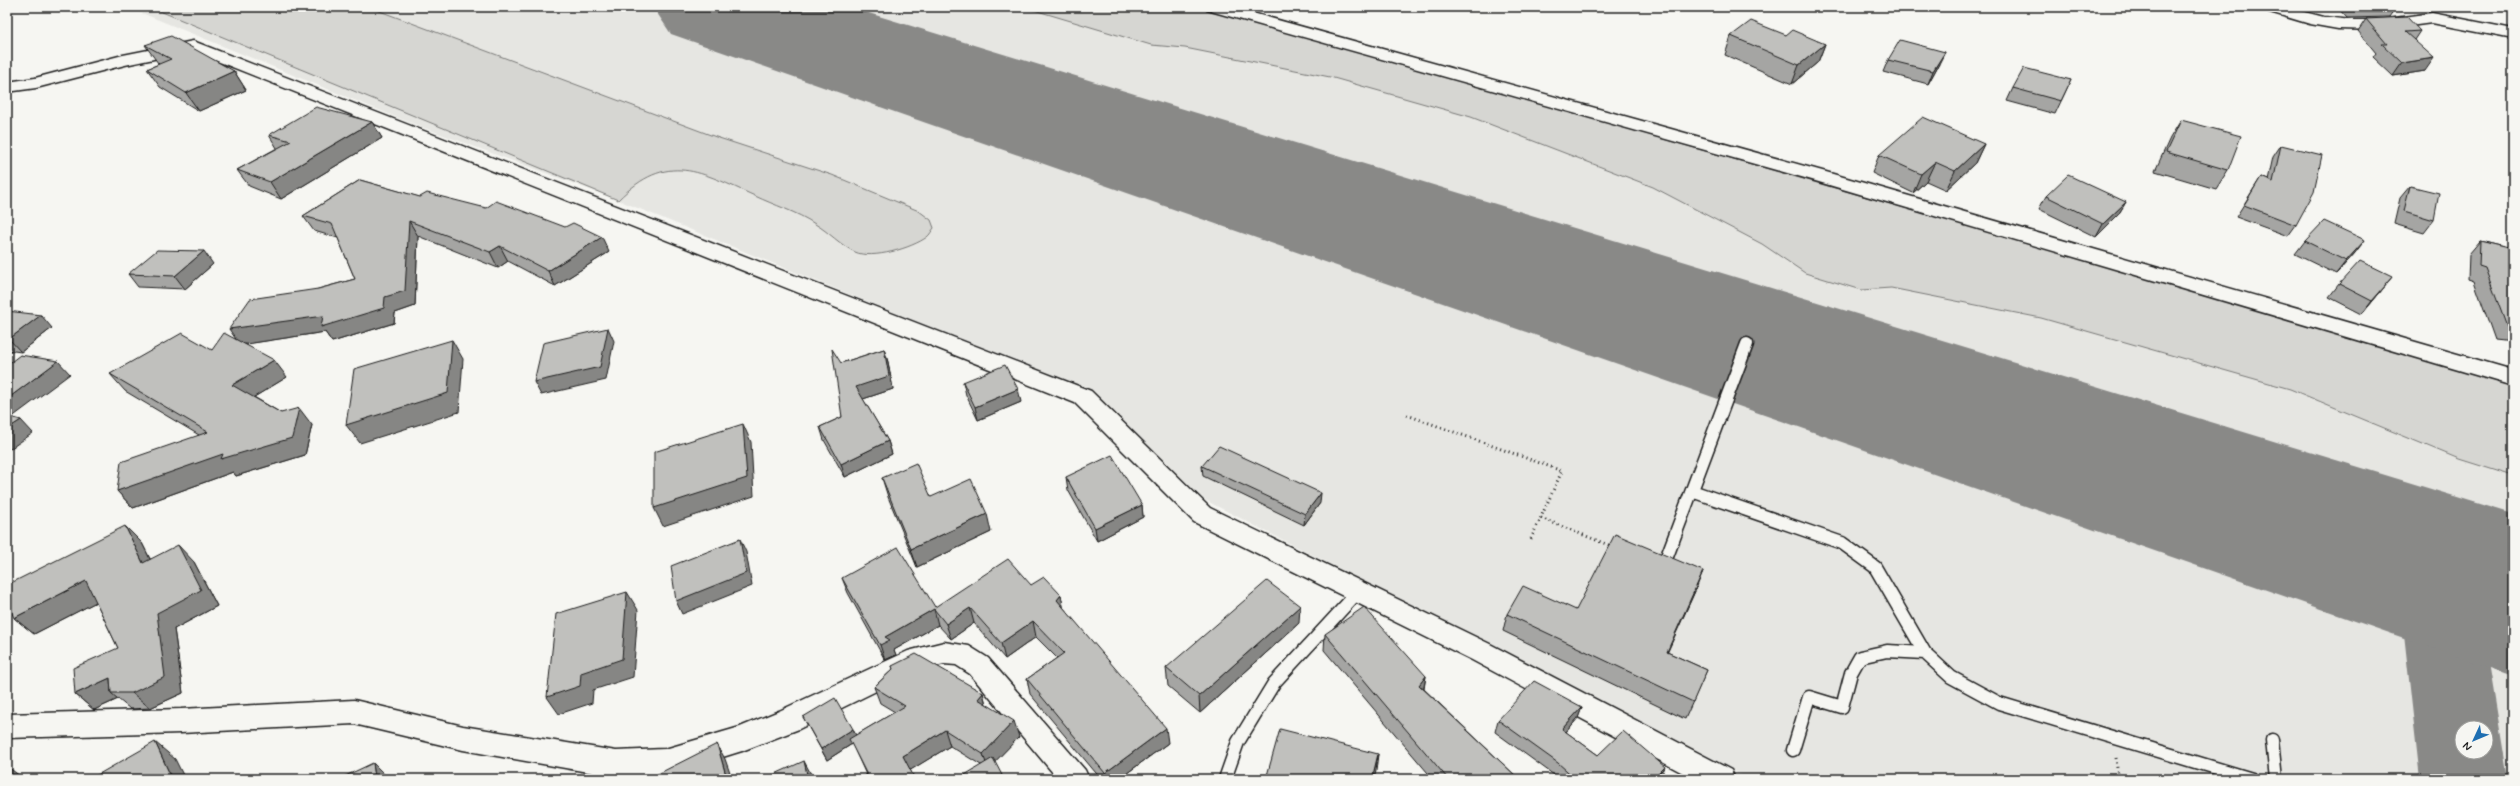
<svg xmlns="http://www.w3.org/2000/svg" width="2520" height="786" font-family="Mynerve,sans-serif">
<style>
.built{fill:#e6e6e2;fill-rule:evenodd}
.green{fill:#d6d6d2;stroke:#797977}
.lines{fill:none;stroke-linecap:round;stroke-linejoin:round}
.taxiway{fill:#898987;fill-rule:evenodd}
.runway{fill:#898987;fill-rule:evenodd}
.lane-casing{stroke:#1c1c1c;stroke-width:15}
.street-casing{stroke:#1c1c1c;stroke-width:3}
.secondary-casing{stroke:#1c1c1c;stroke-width:3}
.path{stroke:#1c1c1c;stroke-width:3;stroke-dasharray:1 3.5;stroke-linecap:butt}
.lane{stroke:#f6f6f2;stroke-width:12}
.street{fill:#f6f6f2;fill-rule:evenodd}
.secondary{fill:#f6f6f2;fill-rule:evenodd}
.wall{fill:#a5a5a3;stroke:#1c1c1c}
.shaded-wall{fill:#868684;stroke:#1c1c1c}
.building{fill:#c0c0bd;stroke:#1c1c1c}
</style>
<rect width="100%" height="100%" fill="#f6f6f2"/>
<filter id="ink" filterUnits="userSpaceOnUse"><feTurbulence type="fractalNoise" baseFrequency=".025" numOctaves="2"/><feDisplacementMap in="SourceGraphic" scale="8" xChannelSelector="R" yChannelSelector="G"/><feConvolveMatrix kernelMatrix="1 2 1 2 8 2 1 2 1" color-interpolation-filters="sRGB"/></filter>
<g filter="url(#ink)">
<!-- built -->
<path class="built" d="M127,7H1202L2513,382V779H1749L1205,500L1091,393L618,200L403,120ZM2462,728H2486V752H2462Z"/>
<!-- green -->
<path class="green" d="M150,7H369L716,137L832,175L919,211L931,220L934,228C932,230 930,235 927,237C912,248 872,260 855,252C840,245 829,232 815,224C797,212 774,205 755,196C700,172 668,150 618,200Z
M1024,7H1202L2513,382V476L2459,459L2290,389L2041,318L1891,288L1861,290L1805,273L1762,244L1653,187L1471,117L1330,77L1185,48L1151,45Z"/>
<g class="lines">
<!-- taxiway -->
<path class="taxiway" d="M2346,509C2385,522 2429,539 2455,573L2483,564L2513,562V628L2488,629L2484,632L2508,779H2420L2403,625L2375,594L2319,562L2308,540L2319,518ZM2462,728H2486V752H2462Z"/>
<!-- runway -->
<path class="runway" d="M653,7H849L2513,514V676L671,34Z"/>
<!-- lane casing -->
<g class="lane-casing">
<path id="lane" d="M1692,491L1842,543L1875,567L1925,653L1951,677L1999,703L2252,779
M1663,567L1747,344
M2272,740L2276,779
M1793,750L1809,697L1842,707L1851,673L1860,657L1887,651L1925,653
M1225,779L1238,742L1274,683L1358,592"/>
</g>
<!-- street casing -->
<g class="street-casing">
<path id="street" d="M2261,7H2285L2324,17L2352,20H2380L2432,13L2513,29V39L2432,23L2380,30L2338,29L2310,24L2263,10Z
M193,41L1091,391L1210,508L1490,644L1731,770L1735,779H1694L1472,660L1194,522L1075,403L192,51L125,65L36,88L7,92V82L35,78L123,55Z
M944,642L969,646L988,658L1085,770L1089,779H1058L970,674L956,665L944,664L921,669L799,729L742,751L665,775L616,777L463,750L354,724L181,733L7,738V714L181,709L354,700L463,726L616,751L665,749L740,727L779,711L908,651Z"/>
</g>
<!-- secondary casing -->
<g class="secondary-casing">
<path id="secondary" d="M1205,7H1231L1826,172L2513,370V386L1812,180L1207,10Z"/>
</g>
<!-- path -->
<path class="path" d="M1407,415L1562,471L1530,541
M1541,518L1611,546
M2116,758L2118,779"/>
<!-- lane -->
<use href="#lane" class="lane"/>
<!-- street -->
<use href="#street" class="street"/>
<!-- secondary -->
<use href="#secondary" class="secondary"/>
</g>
<!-- wall -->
<path class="wall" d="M1580,7H1599V8Z
M2337,7H2396L2389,17L2347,18Z
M2366,19L2420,31L2414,40L2425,71L2393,76L2373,57L2376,53L2358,31Z
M1786,35L1825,44L1818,62L1792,84L1725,55L1731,36Z
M145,45L234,71L246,90L199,111L160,87L147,69L159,64L158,63Z
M1888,60L1939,64L1928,84L1883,72Z
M2071,80L2055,114L2007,101L2013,88Z
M2181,120L2228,170L2216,189L2155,171L2170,138Z
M372,122L382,138L281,199L249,186L237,170L277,148L269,135Z
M1984,144L1975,163L1946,190L1926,181L1913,193L1872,173L1879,155Z
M2281,145L2296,225L2288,236L2236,217L2261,177L2268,180L2273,157Z
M360,180L609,252L555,286L508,261L498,268L418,236L415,306L395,313L394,323L332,342L325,332L245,344L287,377L254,397L281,413L312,425L305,455L236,476L233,472L133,508L117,491L199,435L125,391L110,374L212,350L236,339L318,289L355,279L338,238L314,231L303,216Z
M2410,186L2434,220L2424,233L2394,224L2400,198Z
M2046,196L2126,202L2118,215L2096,237L2039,209Z
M2305,241L2355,253L2336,274L2295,254Z
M2480,241L2513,249V342L2495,340L2474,281L2468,279L2469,254Z
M213,264L185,289L138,287L128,274Z
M2339,284L2382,290L2362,314L2329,297Z
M7,311L52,328L21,352L7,350Z
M884,349L888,362L893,389L863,399L888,441L892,454L845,477L824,440L820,427L842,417L841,363Z
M963,382L1021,402L978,420L966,395Z
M1202,466L1320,503L1304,525L1203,476Z
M1066,477L1142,505L1143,517L1097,541L1068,490Z
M882,478L931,497L991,532L917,567L888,497Z
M142,543L150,559L194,562L217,606L174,629L183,693L150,708L130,709L118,699L94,710L75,694L118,648L96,602L34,634L14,618Z
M842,578L935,607L1031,585L1061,595L1063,607L1168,743L1119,779H1101L1030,694L1027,679L1057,658L1036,637L1005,659L974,623L951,639L938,625L894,650L896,655L885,660L848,593Z
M1696,589L1667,652L1707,670L1685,719L1503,631L1507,614L1576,610Z
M1299,623L1200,713L1168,686L1166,668Z
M1325,634L1426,676L1424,689L1519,779H1433L1324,650Z
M892,666L983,693L986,704L1019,737L995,761L981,765L950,746L910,770L915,779H868L852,744L827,760L809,728L803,717L856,735L895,712L880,703L874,687L893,669Z
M1582,707L1578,718L1566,732L1598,755L1660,778V779H1559L1554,775L1495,732L1498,720Z"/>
<!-- shaded-wall -->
<path class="shaded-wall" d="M1825,44L1818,62L1792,84L1799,65Z
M1945,52L1939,64L1928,84L1933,71Z
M2434,58L2425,71L2393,76L2402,63Z
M234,71L246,90L199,111L186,93Z
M372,122L382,138L281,199L270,182Z
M1984,144L1975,163L1946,190L1955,171Z
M1935,162L1926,181L1913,193L1921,174Z
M2126,202L2118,215L2096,237L2103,224Z
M409,221L418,236L415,306L395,313L394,323L332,342L325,332L240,345L229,329L385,297Z
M602,237L609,252L555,286L548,271Z
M2365,240L2355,253L2336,274L2346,261Z
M500,246L508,261L498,268L490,252Z
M204,251L213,264L185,289L175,276Z
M2393,277L2382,290L2362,314L2372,301Z
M41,315L52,328L21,352L9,339Z
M608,328L614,341L606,380L541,395L534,382Z
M452,340L463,359L459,412L360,443L346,425Z
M884,349L888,362L893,389L860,400L856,387Z
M274,360L287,377L246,402L232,385Z
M58,361L70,374L7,421V399Z
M1018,389L1021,402L978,420L975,407Z
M299,408L312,425L305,455L236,476L233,472L133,508L117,491Z
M21,420L33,433L7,451V429Z
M743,424L751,442L754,496L663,526L654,508Z
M888,441L892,454L845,477L841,464Z
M1321,493L1320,503L1304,525L1305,514Z
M1142,505L1143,517L1097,541L1095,528Z
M987,514L991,532L917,567L911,549Z
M125,526L142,543L160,579L143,563Z
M740,539L746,552L752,586L682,614L676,601Z
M178,545L194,562L217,606L174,629L183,693L150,708L132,693Z
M1703,571L1696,589L1660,669L1667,652Z
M86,581L104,598L34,634L14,618Z
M627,592L638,610L633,677L593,690L592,703L559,714L547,697L581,673Z
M1061,595L1064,611L1057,600Z
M1300,606L1299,623L1200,713L1199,696Z
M970,608L974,623L951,639L946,624Z
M934,609L938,625L894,650L896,655L885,660L880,645L885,637Z
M1033,621L1036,637L1005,659L1001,643Z
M1426,676L1423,692L1419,685Z
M110,678L111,693L118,699L94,710L75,694Z
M983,693L987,709L978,699Z
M1582,707L1578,718L1558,741L1562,729Z
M1014,721L1019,737L988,769L983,754Z
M1166,728L1168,743L1119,779H1106L1105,773Z
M853,729L858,740L827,760L821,749Z
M945,730L950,746L909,771L903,756Z
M155,742L175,759L185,779H172Z
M717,744L725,759L732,779H727Z
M1378,754L1376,771L1374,779H1372Z
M804,761L812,776L813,779H808Z
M373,763L389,779H375Z
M8,767L24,779H8Z
M1665,767L1660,779H1653Z"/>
<!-- building -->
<path class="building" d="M2407,17L2420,31L2405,32L2434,58L2402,63L2382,44H2387L2366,19Z
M1751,21L1786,35L1792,30L1825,44L1799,65L1731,36Z
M171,36L234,71L186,93L147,69L171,59L145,45Z
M1900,40L1945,52L1933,71L1888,60Z
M2024,68L2071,80L2061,101L2013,88Z
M316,107L372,122L270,182L237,170L291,141L269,135Z
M1923,117L1984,144L1955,171L1935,162L1921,174L1879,155Z
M2181,120L2241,136L2228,170L2166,152Z
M2281,145L2322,155L2314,192L2296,225L2244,205L2261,177L2273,182Z
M2068,175L2126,202L2103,224L2046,196Z
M360,180L420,197L427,193L486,208L496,201L565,227L573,223L602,237L548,271L500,246L490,252L409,221L405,291L385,297L384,308L321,327L323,316L229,329L250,299L318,289L355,279L332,224L303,216Z
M2410,186L2439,193L2434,220L2404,211Z
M2324,221L2365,240L2346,261L2305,241Z
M2480,241L2513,249V327H2507L2485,268L2479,266Z
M157,250L204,251L175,276L128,274Z
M2360,261L2393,277L2372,301L2339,284Z
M7,311L41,315L9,339L7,338Z
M608,328L600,367L534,382L543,343Z
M182,333L212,350L224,333L274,360L232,385L281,413L299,408L292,438L221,459L223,454L117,491L121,462L208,432L110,374Z
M452,340L448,393L346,425L354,369Z
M832,349L841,363L884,349L889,376L856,387L888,441L841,464L820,427L842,417Z
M20,355L58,361L7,399V365Z
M1005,365L1018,389L975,407L963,382Z
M7,416L21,420L7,429Z
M743,424L747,478L654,508V452Z
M1219,446L1321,493L1305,514L1202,466Z
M1112,455L1142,505L1095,528L1066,477Z
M916,463L931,497L971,479L987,514L911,549L882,478Z
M125,526L143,563L178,545L201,590L157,613L165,677L132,693H111L110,678L75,694L73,668L118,648L86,581L14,618L7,601V585Z
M1615,534L1703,571L1667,652L1707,670L1693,702L1507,614L1523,586L1576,610Z
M740,539L746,573L676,601L671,566Z
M898,547L935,607L1008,559L1031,585L1044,577L1061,595L1057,600L1166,728L1105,773L1027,679L1064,653L1033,621L1001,643L970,608L946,624L934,609L885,637L890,640L880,645L842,578Z
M1267,581L1300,606L1199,696L1166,668Z
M627,592L622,659L581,673L580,686L547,697L556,614Z
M1364,607L1426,676L1419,685L1519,779H1448L1325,634Z
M916,654L983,693L978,699L1014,721L983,754L945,730L903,756L915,779H869L849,739L905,706L874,687L893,669L892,666Z
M1534,681L1582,707L1562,729L1598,755L1623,731L1665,767L1653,779H1576L1558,763L1498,720Z
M835,698L853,729L821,749L803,717Z
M1280,729L1378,754L1372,779H1266Z
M155,742L172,779H92V778Z
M717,744L727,779H648Z
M993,758L1004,779H958Z
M804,761L808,779H764Z
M373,763L375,779H339Z
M7,767H8V779H7Z"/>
</g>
<!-- margin -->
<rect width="2520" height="786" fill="none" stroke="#f6f6f2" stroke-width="24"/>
<rect x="12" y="12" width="2496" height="762" fill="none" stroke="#1c1c1c" stroke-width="1.5" filter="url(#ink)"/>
<!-- north arrow -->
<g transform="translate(2474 740) rotate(226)"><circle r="19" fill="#f6f6f2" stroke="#9f9f9c"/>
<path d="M0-3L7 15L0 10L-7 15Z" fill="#1f6fb2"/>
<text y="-6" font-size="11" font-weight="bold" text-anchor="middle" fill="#1c1c1c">N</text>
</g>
</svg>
